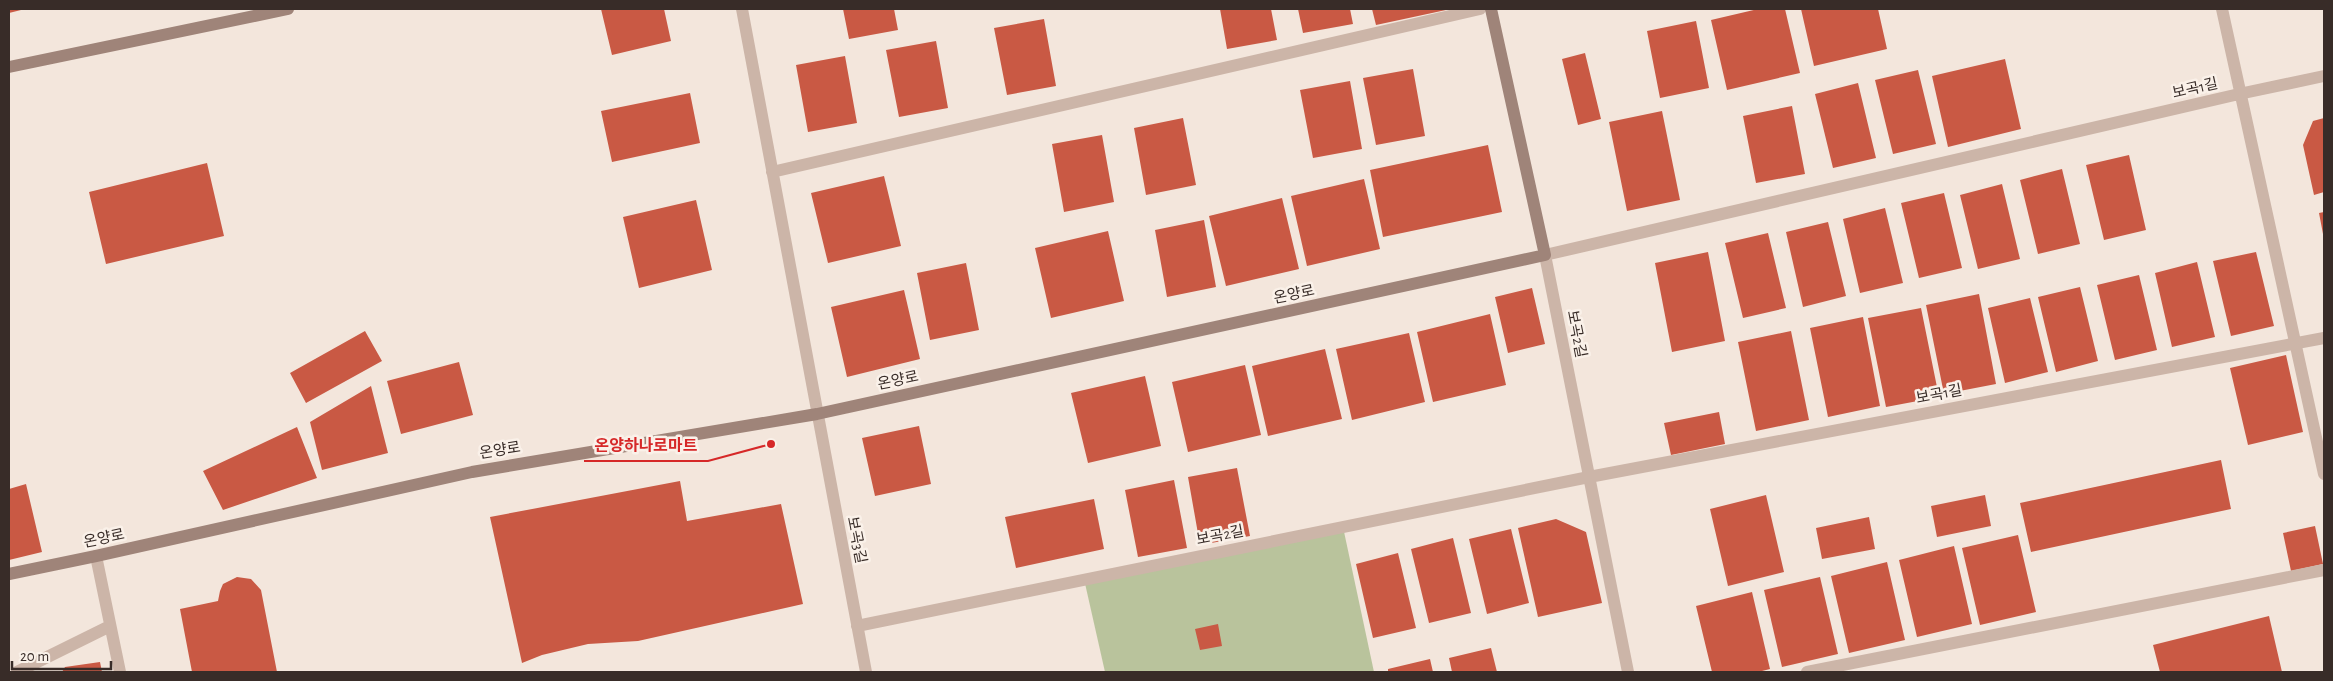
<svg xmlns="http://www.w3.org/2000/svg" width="2333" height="681" font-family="'Alegreya Sans','Noto Sans KR',sans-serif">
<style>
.green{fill:#b9c39c}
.building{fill:#c95944}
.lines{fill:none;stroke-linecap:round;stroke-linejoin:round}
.street{stroke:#ccb5a8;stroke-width:12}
.secondary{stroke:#9f8479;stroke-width:12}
.labels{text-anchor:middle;stroke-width:5;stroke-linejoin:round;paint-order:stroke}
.street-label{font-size:15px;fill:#382c28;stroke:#faf1e9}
.leader{fill:none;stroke:#d62828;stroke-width:2}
.callout-dot{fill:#d62828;stroke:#faf1e9;stroke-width:2}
.callout-label{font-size:16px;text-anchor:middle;font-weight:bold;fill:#d62828;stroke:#faf1e9;stroke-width:5;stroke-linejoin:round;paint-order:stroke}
</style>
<rect width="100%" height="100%" fill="#f3e6dc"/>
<!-- green -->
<path class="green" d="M1343,527L1374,672H1105L1084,579Z"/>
<!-- building -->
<path class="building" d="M9,9H25L9,13Z
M601,9H664L671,41L612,55Z
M843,9H894L898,30L849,39Z
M1220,9H1271L1277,40L1227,49Z
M1298,9H1350L1353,24L1303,33Z
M1372,9H1445L1446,10L1376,25Z
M1758,9H1785L1800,73L1727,90L1711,20Z
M1801,9H1878L1887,49L1814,66Z
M1044,19L1056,86L1007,95L994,28Z
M1696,21L1709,88L1660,98L1647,31Z
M936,41L948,108L899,117L886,50Z
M1585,53L1601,119L1578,125L1562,59Z
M845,56L857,123L808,132L796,65Z
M2005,59L2021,129L1948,147L1932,76Z
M1413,69L1425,136L1376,145L1363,78Z
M1918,70L1936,144L1893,154L1875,80Z
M1350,81L1362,149L1313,158L1300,90Z
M1858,83L1876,158L1833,168L1815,94Z
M690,93L700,143L612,162L601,111Z
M1792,106L1805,174L1756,183L1743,116Z
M1662,111L1680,200L1627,211L1609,122Z
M1183,118L1196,185L1146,195L1134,128Z
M2324,118V192L2314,195L2303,145L2313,121Z
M1102,135L1114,202L1064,212L1052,144Z
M1488,145L1502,212L1383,237L1370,170Z
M2129,155L2146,230L2104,240L2086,165Z
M207,163L224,236L106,264L89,192Z
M2062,169L2080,244L2038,254L2020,180Z
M884,176L901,246L828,263L811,193Z
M1364,179L1380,249L1307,266L1291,196Z
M2002,184L2020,259L1978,269L1960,195Z
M1944,193L1962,268L1919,278L1901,203Z
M1282,198L1299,269L1226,286L1209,216Z
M696,200L712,270L639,288L623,217Z
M1885,208L1903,283L1860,293L1843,219Z
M2324,212V234H2323L2319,213Z
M1204,220L1216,287L1167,297L1155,230Z
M1828,222L1846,296L1803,307L1786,232Z
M1108,231L1124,301L1051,318L1035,248Z
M1768,233L1786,308L1743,318L1725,243Z
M1708,252L1725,341L1672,352L1655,263Z
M2256,252L2274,326L2231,336L2213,261Z
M2197,262L2215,337L2172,347L2155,273Z
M966,263L979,330L930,340L917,273Z
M2139,275L2157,350L2115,360L2097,285Z
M2080,287L2098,361L2056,372L2038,297Z
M1532,288L1545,344L1508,353L1495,297Z
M904,290L920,359L847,377L831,307Z
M1979,294L1996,384L1944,394L1926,305Z
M2030,298L2048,372L2005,383L1988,308Z
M1921,308L1939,397L1886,407L1868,318Z
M1490,314L1506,385L1433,402L1417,332Z
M1863,317L1880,406L1828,417L1810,328Z
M365,331L382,361L306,403L290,373Z
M1791,331L1809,420L1756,431L1738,342Z
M1409,333L1425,402L1352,420L1336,349Z
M1325,349L1342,419L1268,436L1252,366Z
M2286,355L2303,432L2248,445L2230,368Z
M459,362L473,415L401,434L387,381Z
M1245,365L1261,435L1188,452L1172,382Z
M1145,376L1161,446L1088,463L1071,393Z
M371,386L388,453L322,470L310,422Z
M1719,412L1725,444L1671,455L1664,423Z
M919,426L931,484L875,496L862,438Z
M297,427L317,478L223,510L203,471Z
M2221,460L2231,509L2031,552L2020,503Z
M1237,468L1250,536L1200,545L1188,477Z
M1174,480L1187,548L1138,557L1125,490Z
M680,481L687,521L781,504L803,604L638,641L588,644L542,655L522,663L490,517Z
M26,484L42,552L9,560V489Z
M1766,495L1784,572L1728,586L1710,509Z
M1985,495L1991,526L1937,537L1931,506Z
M1094,499L1104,549L1016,568L1005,517Z
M1869,517L1875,549L1822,559L1816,528Z
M1556,519L1586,532L1602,603L1538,617L1518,528Z
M2315,526L2323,564L2291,571L2283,533Z
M1511,529L1529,603L1487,614L1469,539Z
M2018,535L2036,612L1980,625L1962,548Z
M1453,538L1471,613L1429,623L1411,549Z
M1954,546L1972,624L1917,637L1899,560Z
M1398,553L1416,628L1373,638L1356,564Z
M1887,562L1905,640L1849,653L1831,576Z
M237,577L251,579L261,590L277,672H192L180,609L218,601L220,591L223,584Z
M1820,577L1838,654L1782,667L1764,590Z
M1752,592L1770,669L1758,672H1712L1696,606Z
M2269,616L2282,672H2160L2153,645Z
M1218,624L1222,646L1200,650L1195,629Z
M1491,648L1497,672H1452L1449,658Z
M1430,659L1433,672H1388V669Z
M100,662L102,672H62L65,667Z"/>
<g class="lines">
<!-- street -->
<path class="street" d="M742,9L866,672
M2222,9L2324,474
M772,172L1480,9
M96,556L120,672
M857,626L1589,477L2324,338
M17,672L110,626
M1628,672L1545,255L2239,94L2324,76
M1807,672L2324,570"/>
<!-- secondary -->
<path class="secondary" d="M9,67L288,9
M9,574L96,556L472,472L817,414L1545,255L1491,9"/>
</g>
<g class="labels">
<!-- street labels -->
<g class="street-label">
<text transform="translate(2195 88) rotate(-13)" y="5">보곡1길</text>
<text transform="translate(1294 294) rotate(-12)" y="5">온양로</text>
<text transform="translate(1577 334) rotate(79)" y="5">보곡2길</text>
<text transform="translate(898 380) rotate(-12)" y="5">온양로</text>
<text transform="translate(1939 394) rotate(-11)" y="5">보곡1길</text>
<text transform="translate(500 450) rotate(-9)" y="5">온양로</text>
<text transform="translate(1220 535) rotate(-11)" y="5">보곡2길</text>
<text transform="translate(104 538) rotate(-12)" y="5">온양로</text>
<text transform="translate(857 540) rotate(79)" y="5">보곡3길</text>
</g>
</g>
<!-- callouts -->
<path class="leader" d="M771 444L708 461H584"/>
<circle class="callout-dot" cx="771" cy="444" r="5"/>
<g class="callout-label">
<text x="646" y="451">온양하나로마트</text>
</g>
<!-- border -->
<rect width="2333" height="681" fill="none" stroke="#382c28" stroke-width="20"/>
<!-- scale -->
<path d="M12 661v8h99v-8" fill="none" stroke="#382c28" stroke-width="2.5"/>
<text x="20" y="661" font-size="15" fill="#382c28" stroke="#faf1e9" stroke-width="4" paint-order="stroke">20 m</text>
</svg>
